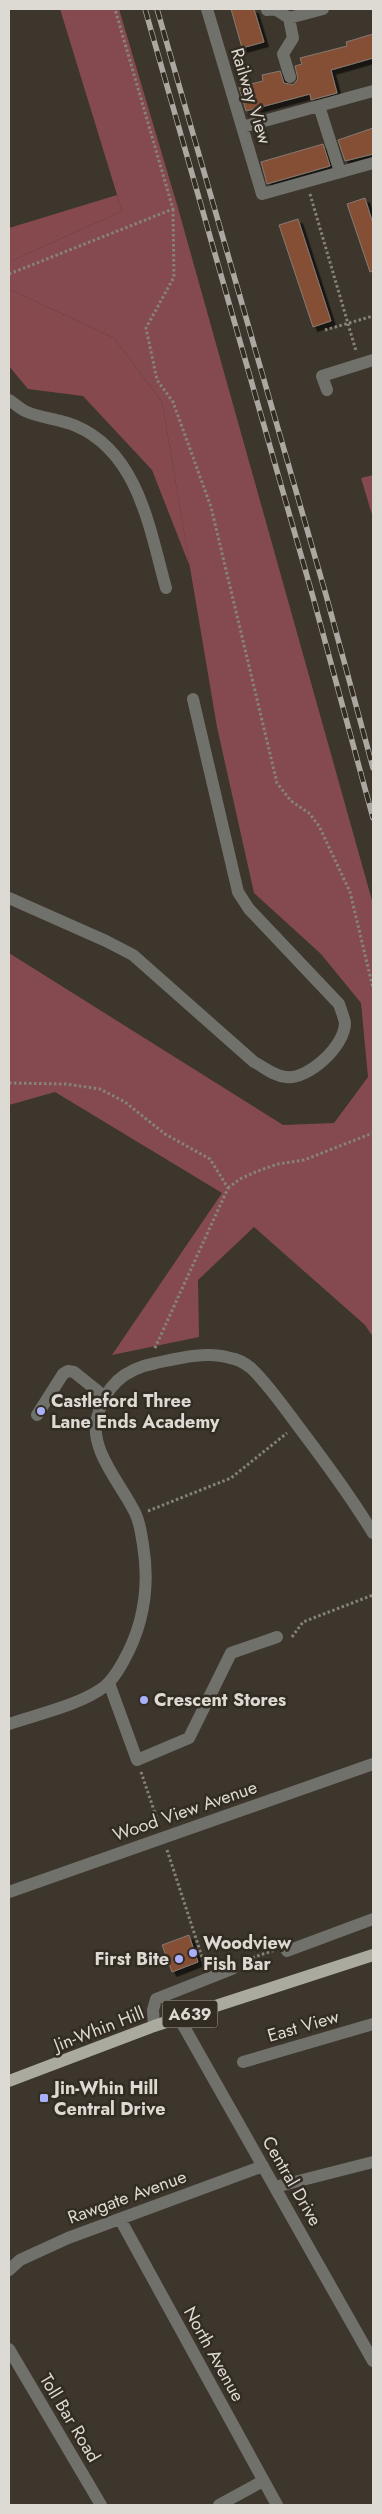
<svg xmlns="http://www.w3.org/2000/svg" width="382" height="2514" font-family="Jost,sans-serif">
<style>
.green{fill:#844a4f}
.forest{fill:#85494e}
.building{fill:#855035;stroke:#867972;filter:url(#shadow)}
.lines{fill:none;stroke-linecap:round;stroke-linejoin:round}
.path{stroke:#87827a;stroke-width:3;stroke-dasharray:2.5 2.5;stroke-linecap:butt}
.minor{stroke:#71716c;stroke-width:12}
.major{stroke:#aaaa9f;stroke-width:12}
.rail-casing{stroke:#aca8a1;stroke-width:5.5}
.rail{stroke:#322c22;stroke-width:4;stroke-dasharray:11;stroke-linecap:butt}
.poi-dot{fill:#aab0fb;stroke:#322c22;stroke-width:2}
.labels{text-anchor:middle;stroke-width:5;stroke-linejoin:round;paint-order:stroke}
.shield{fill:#322c22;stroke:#aaa59e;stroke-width:1}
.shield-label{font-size:16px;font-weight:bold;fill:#ddd9d3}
.street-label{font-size:18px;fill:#ddd9d3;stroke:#322c22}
.poi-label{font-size:18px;font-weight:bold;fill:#ddd9d3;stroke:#322c22;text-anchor:start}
</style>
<defs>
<filter id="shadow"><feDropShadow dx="4.5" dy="4.5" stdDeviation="0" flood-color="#0009"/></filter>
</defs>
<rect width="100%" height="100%" fill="#3c362c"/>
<!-- green -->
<path class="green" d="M60,9H119L178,208L373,904V1337L365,1325L254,1227L198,1280L199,1337L112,1355L222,1193L55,1092L9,1105V953L283,1125L334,1123L368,1077L361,1003L321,954L254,893L217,727L162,402L114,338L9,289V262L122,211Z
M373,475V518L361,478Z"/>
<!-- forest -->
<path class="forest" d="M117,195L122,211L9,262V228Z
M9,289L114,338L162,402L190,567L152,470L83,396L28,389L9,366Z"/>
<!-- building -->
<path class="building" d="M231,9H254L264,42L242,48Z
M373,34V58L331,70L337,93L311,100L310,94L246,111L239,87L263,81L262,75L280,71L284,83L293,85L298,79L295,66L302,64L300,58L347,46L346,42Z
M373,128V154L345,161L338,140Z
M323,144L330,166L267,184L261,162Z
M365,198L373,224V271L370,272L347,204Z
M298,219L331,321L313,327L279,225Z
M189,1935L198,1962L172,1972L162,1945Z"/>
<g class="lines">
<!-- path -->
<path class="path" d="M310,194L356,351
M173,209L174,277L146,328L157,380L173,402L211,507L277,783L291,801L309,813L319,826L350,892L373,988
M9,274L173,209L115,9
M325,330L373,316
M9,1083L66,1084L100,1089L125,1102L165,1134L210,1159L228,1188L154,1350
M228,1188L240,1179L258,1171L278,1164L304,1160L373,1133
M148,1511L231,1478L287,1433
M292,1637L303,1622L373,1595
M141,1772L159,1825
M167,1850L205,1966
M243,1961L275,1950"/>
<!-- minor -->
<path class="minor" d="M207,9L262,194L373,163
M267,10L275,9L289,18
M290,77L283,54L293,38L289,18L323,9
M319,106L340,172
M242,127L373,91
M327,390L322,376L373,360
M9,400C14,403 19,408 25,411C39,418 61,419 76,426C139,453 150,531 166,588
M9,898L106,941L133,955L254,1062C264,1067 274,1076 286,1077C308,1080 345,1046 345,1023C344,1017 341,1010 339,1004L249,909L238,892L193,699
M37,1415L63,1374L68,1371L74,1372L105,1397
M109,1683L137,1760L189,1738L231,1653L277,1637
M9,1724C38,1714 80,1705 104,1687C112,1681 118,1671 123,1662C144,1625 150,1587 143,1545C141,1532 139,1518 132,1507C119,1482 89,1448 97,1418C105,1386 124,1369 156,1363C179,1358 207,1351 230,1358C237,1359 246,1364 251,1368C270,1386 285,1409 301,1430C326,1463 351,1497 373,1533
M9,1892L373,1764
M287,1951L373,1919
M179,2018L373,2361
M154,2026L153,2010L156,1999L232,1969
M243,2062L373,2024
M275,2187L373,2162
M120,2219L277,2505
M9,2270L20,2260L68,2238L263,2166
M9,2349L101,2505
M219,2505L263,2481"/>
<!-- major -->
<path class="major" d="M9,2081L154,2026L373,1955"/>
<!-- rail casing -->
<g class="rail-casing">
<path id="rail" d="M145,9L313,597L373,818
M157,9L326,595L373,768"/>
</g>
<!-- rail -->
<use href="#rail" class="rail"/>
</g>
<!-- markers -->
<g class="poi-dot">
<circle cx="41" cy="1411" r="5"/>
<circle cx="144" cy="1700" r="5"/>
<circle cx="193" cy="1953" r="5"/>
<circle cx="179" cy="1959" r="5"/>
<rect x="39" y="2093" width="10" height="10" rx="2.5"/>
</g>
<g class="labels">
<!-- shield labels -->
<rect class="shield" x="162.5" y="2000.5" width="55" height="27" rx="4"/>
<g class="shield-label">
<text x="190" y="2020">A639</text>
</g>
<!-- street labels -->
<g class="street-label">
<text transform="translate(251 96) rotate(73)" y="6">Railway View</text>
<text transform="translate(185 1811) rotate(-19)" y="6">Wood View Avenue</text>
<text transform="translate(303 2026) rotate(-16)" y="6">East View</text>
<text transform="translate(99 2029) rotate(-21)" y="6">Jin-Whin Hill</text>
<text transform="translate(292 2181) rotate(60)" y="6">Central Drive</text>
<text transform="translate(127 2197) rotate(-20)" y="6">Rawgate Avenue</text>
<text transform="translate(214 2354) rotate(61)" y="6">North Avenue</text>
<text transform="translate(70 2418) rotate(59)" y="6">Toll Bar Road</text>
</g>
<!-- poi labels -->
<g class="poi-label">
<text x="51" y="1407">Castleford Three<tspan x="51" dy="21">Lane Ends Academy</tspan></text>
<text x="154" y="1706">Crescent Stores</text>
<text x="203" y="1949">Woodview<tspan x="203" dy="21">Fish Bar</tspan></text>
<text x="169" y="1965" text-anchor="end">First Bite</text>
<text x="54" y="2094">Jin-Whin Hill<tspan x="54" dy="21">Central Drive</tspan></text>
</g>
</g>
<!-- border -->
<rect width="382" height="2514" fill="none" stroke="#ddd9d3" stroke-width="20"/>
</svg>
